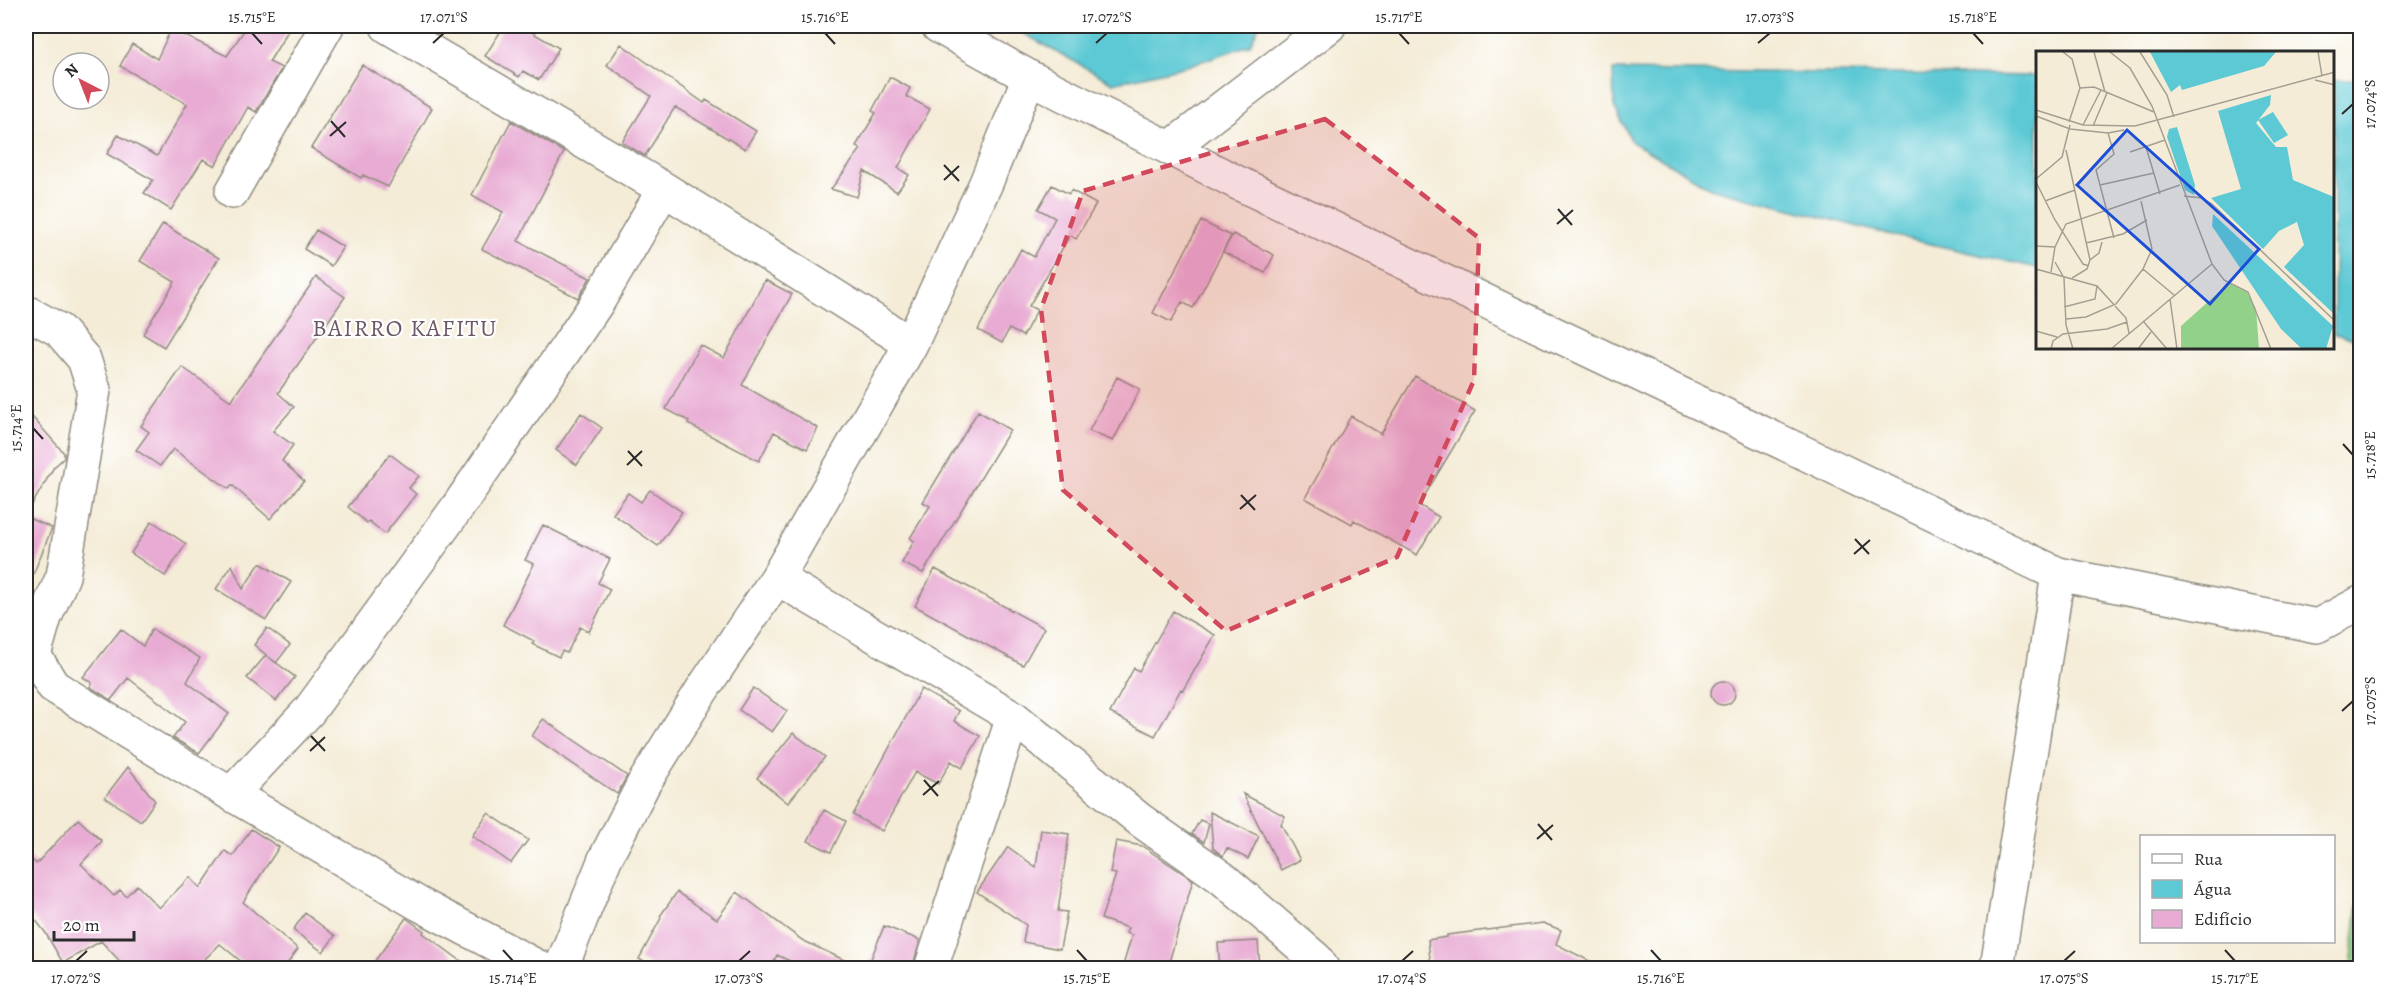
<svg xmlns="http://www.w3.org/2000/svg" width="2386" height="994" font-family="Alegreya,serif">
<style>
.green{fill:#91d189;stroke:#5e7e5a;stroke-width:1.5}
.water{fill:#5dc9d4;stroke:#447a80;stroke-width:1.5}
.building{fill:#e8abd3}
.lines{fill:none;stroke-linecap:round;stroke-linejoin:round}
.minor-casing{stroke:#908c81;stroke-width:36}
.minor{stroke:#fff;stroke-width:33}
.marked{fill:#d1495b;fill-opacity:0.2;stroke:#d1495b;stroke-width:4.5;stroke-dasharray:12 8;stroke-linejoin:round}
.ticks{fill:none;stroke:#2b2b2b;stroke-width:2}
.labels{text-anchor:middle;stroke-width:4.5;stroke-linejoin:round;paint-order:stroke}
.quarter-label{font-size:24px;letter-spacing:1.5px;fill:#6d5866;stroke:#fff}
.inset-road{fill:none;stroke:#a49f92;stroke-width:1.5}
.view{fill:#1d4ed8;fill-opacity:0.15;stroke:#1d4ed8;stroke-width:3}
.inset-edge{fill:none;stroke:#2b2b2b;stroke-width:3}
.neatline{fill:none;stroke:#2b2b2b;stroke-width:2}
.ticks-label{font-size:15px;text-anchor:middle;fill:#2b2b2b}
</style>
<rect width="100%" height="100%" fill="#fff"/>
<filter id="ink" filterUnits="userSpaceOnUse"><feTurbulence type="fractalNoise" baseFrequency=".0167" numOctaves="2"/><feDisplacementMap in="SourceGraphic" scale="12" xChannelSelector="R" yChannelSelector="G"/><feConvolveMatrix kernelMatrix="1 2 1 2 8 2 1 2 1" color-interpolation-filters="sRGB"/></filter>
<filter id="wash" filterUnits="userSpaceOnUse"><feTurbulence type="fractalNoise" baseFrequency=".008" numOctaves="4" result="noise"/><feDisplacementMap in="SourceGraphic" scale="24" xChannelSelector="R" yChannelSelector="G"/><feGaussianBlur stdDeviation="1.35" result="paint"/><feColorMatrix in="noise" values="0 0 0 0 0 0 0 0 0 0 0 0 0 0 0 0 0 1.4 0 .05"/><feComposite in="paint" operator="in"/></filter>
<g filter="url(#wash)">
<rect width="100%" height="100%" fill="#f4ecd7"/>
<!-- green -->
<path class="green" d="M2360,885V968H2351Z"/>
<!-- water -->
<path class="water" d="M1010,26H1259L1250,45L1187,66L1113,83Z
M1613,70L2038,76V268L1886,234L1710,188L1632,142L1614,106Z
M2334,80H2360V340L2334,334Z"/>
<g id="blocks">
<!-- building -->
<path class="building" d="M247,26H291L269,62L282,68L256,112L248,107L215,166L203,159L171,210L144,193L153,180L107,154L118,135L157,156L187,104L120,66L132,44L157,59L171,29L227,56Z
M504,26H521L559,48L539,80L523,71L519,77L485,56Z
M621,44L704,103L706,100L756,131L745,149L675,107L645,156L622,142L651,96L607,65Z
M362,65L432,108L388,187L363,175L361,178L311,148Z
M890,77L910,88L906,96L930,109L898,168L909,175L897,192L864,171L857,197L831,189L861,149L856,146L876,113L872,111Z
M511,121L564,152L518,241L590,278L578,298L482,249L503,212L472,195Z
M1052,185L1069,194L1071,190L1096,204L1076,239L1070,235L1029,306L1037,310L1023,336L1009,329L1002,343L978,330L1021,249L1034,257L1055,218L1038,209Z
M1201,221L1231,236L1193,308L1182,302L1171,322L1153,313Z
M163,224L219,258L164,347L143,334L175,282L140,261Z
M316,230L343,247L331,266L304,249Z
M1233,234L1274,255L1265,273L1223,252Z
M316,277L345,297L278,393L294,407L273,431L293,445L282,461L304,481L270,519L232,485L229,489L173,449L160,466L136,450L149,432L141,426L182,367L231,401Z
M765,280L792,294L742,385L818,428L807,449L774,432L759,461L688,424L689,421L666,409L700,345L724,358Z
M1415,376L1475,411L1419,505L1439,517L1417,555L1354,520L1352,524L1305,498L1351,416L1381,434Z
M1117,377L1140,389L1113,441L1089,431Z
M26,410L64,453V458L54,467L26,515Z
M978,411L1010,430L923,573L902,563L914,541L910,538L930,506L923,502Z
M581,413L602,428L577,465L556,450Z
M390,454L419,476L409,488L416,494L385,534L369,521L367,523L348,507Z
M650,490L682,512L658,546L613,514L628,493L641,502Z
M26,517L52,528L26,592Z
M152,521L186,544L165,576L131,553Z
M543,525L610,559L598,583L610,589L589,632L580,627L567,653L562,651L559,657L532,644L534,641L503,625L534,564L525,560Z
M260,563L291,582L266,620L216,589L232,565L243,589Z
M935,569L1044,628L1023,665L915,606Z
M1173,611L1215,635L1183,690L1181,689L1155,736L1110,713L1134,668L1139,671Z
M267,628L290,645L276,663L254,645Z
M121,629L143,646L152,629L200,658L187,682L229,714L199,753L173,738L185,722L128,678L111,700L90,687L92,683L83,677Z
M266,655L295,677L276,701L247,678Z
M1711 693a12 12 0 1 1 24 0a12 12 0 1 1-24 0Z
M753,688L787,711L772,732L739,710Z
M921,689L959,711L954,721L980,736L962,768L951,761L938,784L915,772L882,831L853,815Z
M543,719L627,776L617,794L532,736Z
M793,733L825,757L788,803L757,778Z
M128,767L155,801L141,821L105,797Z
M1243,794L1285,816L1281,824L1300,860L1281,870Z
M824,810L846,821L831,852L808,841Z
M1210,812L1259,836L1248,859L1227,848L1223,856L1213,848Z
M488,813L528,840L511,863L472,836Z
M78,819L102,841L81,864L114,896L120,890L126,896L137,885L159,908L190,877L200,888L225,851L233,856L251,829L279,847L243,902L298,949L284,968H249L220,944L195,969H127L101,941L63,963L45,932L26,908V854L36,864Z
M1200,820L1209,824L1204,842L1192,834Z
M1041,830L1069,834L1058,911L1067,912L1060,949L1023,942L1026,925L977,892L1008,847L1036,867Z
M1116,841L1142,846L1193,880L1167,969H1122L1132,935L1126,933L1128,928L1101,919L1116,874L1110,873Z
M677,892L717,919L737,892L802,940L863,969H807L777,955L770,969H656L639,959L661,918L660,916Z
M305,913L335,936L323,952L293,930Z
M406,918L424,931L423,933L472,969H369Z
M1543,923L1561,930L1556,944L1605,969H1431L1428,940L1447,937V935Z
M884,926L920,940L912,969H881L869,964Z
M1258,941L1260,969H1220L1218,943Z"/>
</g>
</g>
<g filter="url(#ink)">
<use href="#blocks" fill-opacity="0" stroke="#908c81" stroke-width="1.5"/>
<g class="lines">
<!-- minor casing -->
<g class="minor-casing">
<path id="minor" d="M387,26L664,189L911,344
M938,26L1029,77L1238,183L2058,574L2317,626L2360,603
M1170,148L1329,26
M232,192L327,26
M26,312L59,330L84,359L94,390L63,576L45,617L34,655L53,686L178,763L419,904L540,968
M777,578L1013,717L1140,820L1222,878L1316,959L1322,968
M231,794L309,711L457,508L599,300L664,189
M561,968L605,859L644,783L702,690L777,578L911,344L986,183L1029,77
M931,968L1013,717
M1997,968L2058,574"/>
</g>
<!-- minor -->
<use href="#minor" class="minor"/>
</g>
</g>
<!-- marked area -->
<path class="marked" d="M1325,119L1479,238L1474,380L1397,557L1226,631L1063,490L1041,309L1083,191Z"/>
<!-- ticks -->
<path class="ticks" d="M252,33L262,44M825,33L835,44M1399,33L1409,44M1973,33L1983,44M433,43L444,33M1096,43L1107,33M1758,43L1770,33M2342,114L2353,104M331,121L345,137M330,136L346,122M944,165L959,181M944,180L959,166M1558,209L1572,225M1557,224L1573,210M33,428L43,439M2343,444L2353,455M628,451L642,466M627,465L642,451M1241,495L1255,510M1240,509L1256,495M1855,539L1869,554M1854,554L1870,540M2342,711L2353,701M311,736L325,751M310,751L325,737M924,780L938,796M923,795L939,781M1538,824L1552,840M1537,839L1553,825M503,950L513,961M1077,950L1087,961M1651,950L1661,961M2225,950L2235,961M76,961L87,951M739,961L750,951M1402,961L1413,951M2064,961L2075,951"/>
<g class="labels">
<!-- quarter labels -->
<g class="quarter-label">
<text x="405" y="336">BAIRRO KAFITU</text>
</g>
</g>
<!-- overview -->
<g transform="translate(2036 51)">
<rect width="298" height="298" fill="#f4ecd7"/>
<path d="M193,232L211,241L220,258L223,298H145V275Z" fill="#91d189"/>
<path d="M114,1H240L228,15L146,39L144,34L135,41ZM235,44L234,54L220,72L240,96H251L257,129L298,146V263L248,216L268,194L261,171L243,180L227,198L175,147L205,138L182,60ZM237,61L252,84L238,92L222,69ZM141,76L159,134L158,144L149,139L131,86L133,78ZM177,163L297,275L290,298H266L245,278L176,175Z" fill="#5dc9d4"/>
<path class="inset-road" d="M27,1L36,8L44,37L33,71M58,1L69,41M74,1L94,17L116,55L176,213L188,229L212,241L235,298M104,1L131,44L138,66M282,1L286,25M279,29L299,34M44,37L58,36L118,61M0,59L47,74L99,75L299,21M0,65L34,78L72,82L88,79M47,74L65,39M57,75L71,42M72,82L78,103L60,119L78,187M110,96L124,143M30,99L54,209L51,218L36,227M94,101L129,89M0,128L26,106L34,74M0,131L19,169L47,213L53,215M64,134L118,122M148,145L166,147L176,153L299,270M9,150L39,139M50,192L87,183L111,169M0,195L19,196M54,209L63,202L66,191M19,211L28,227L30,274L37,298M0,218L61,235L90,267L93,282M107,218L138,244M15,221L19,196L30,173L144,134M134,248L141,298M28,256L59,248L61,235M30,268L50,266L80,253L107,218L116,198L105,150M107,270L131,298M0,280L21,286M15,298L17,290L27,283L71,278L91,271M75,298L176,213M102,298L115,281"/>
<path class="view" d="M91,79L223,198L174,253L41,134Z"/>
<rect width="298" height="298" class="inset-edge"/>
</g>
<!-- margin -->
<rect width="2386" height="994" fill="none" stroke="#fff" stroke-width="66"/>
<!-- legend -->
<rect x="2140" y="835" width="195" height="108" fill="#ffffff" stroke="#aaaaaa" stroke-width="1.5"/>
<rect x="2152" y="854" width="30" height="9" fill="#ffffff" stroke="#aaaaaa" stroke-width="1.5"/>
<text x="2194" y="865" font-size="18" fill="#2b2b2b">Rua</text>
<rect x="2152" y="880" width="30" height="18" fill="#5dc9d4" stroke="#aaaaaa" stroke-width="1.5"/>
<text x="2194" y="895" font-size="18" fill="#2b2b2b">Água</text>
<rect x="2152" y="910" width="30" height="18" fill="#e8abd3" stroke="#aaaaaa" stroke-width="1.5"/>
<text x="2194" y="925" font-size="18" fill="#2b2b2b">Edifício</text>
<!-- north arrow -->
<g transform="translate(81 81) rotate(318)"><circle r="28" fill="#ffffff" stroke="#aaaaaa" stroke-width="1.5"/>
<path d="M0-4.5L10 22L0 15L-10 22Z" fill="#d1495b"/>
<text y="-9" font-size="16" font-weight="bold" text-anchor="middle" fill="#2b2b2b">N</text>
</g>
<!-- scale -->
<path d="M54 931v9h80v-9" fill="none" stroke="#2b2b2b" stroke-width="3"/>
<text x="63" y="931" font-size="18" fill="#2b2b2b" stroke="#ffffff" stroke-width="4.5" paint-order="stroke">20 m</text>
<rect x="33" y="33" width="2320" height="928" class="neatline"/>
<g class="ticks-label">
<text x="252" y="22">15.715°E</text>
<text x="444" y="22">17.071°S</text>
<text x="825" y="22">15.716°E</text>
<text x="1107" y="22">17.072°S</text>
<text x="1399" y="22">15.717°E</text>
<text x="1770" y="22">17.073°S</text>
<text x="1973" y="22">15.718°E</text>
<text transform="translate(2370 104) rotate(-90)" y="5">17.074°S</text>
<text transform="translate(16 428) rotate(-90)" y="5">15.714°E</text>
<text transform="translate(2370 455) rotate(-90)" y="5">15.718°E</text>
<text transform="translate(2370 701) rotate(-90)" y="5">17.075°S</text>
<text x="76" y="983">17.072°S</text>
<text x="513" y="983">15.714°E</text>
<text x="739" y="983">17.073°S</text>
<text x="1087" y="983">15.715°E</text>
<text x="1402" y="983">17.074°S</text>
<text x="1661" y="983">15.716°E</text>
<text x="2064" y="983">17.075°S</text>
<text x="2235" y="983">15.717°E</text>
</g>
</svg>
